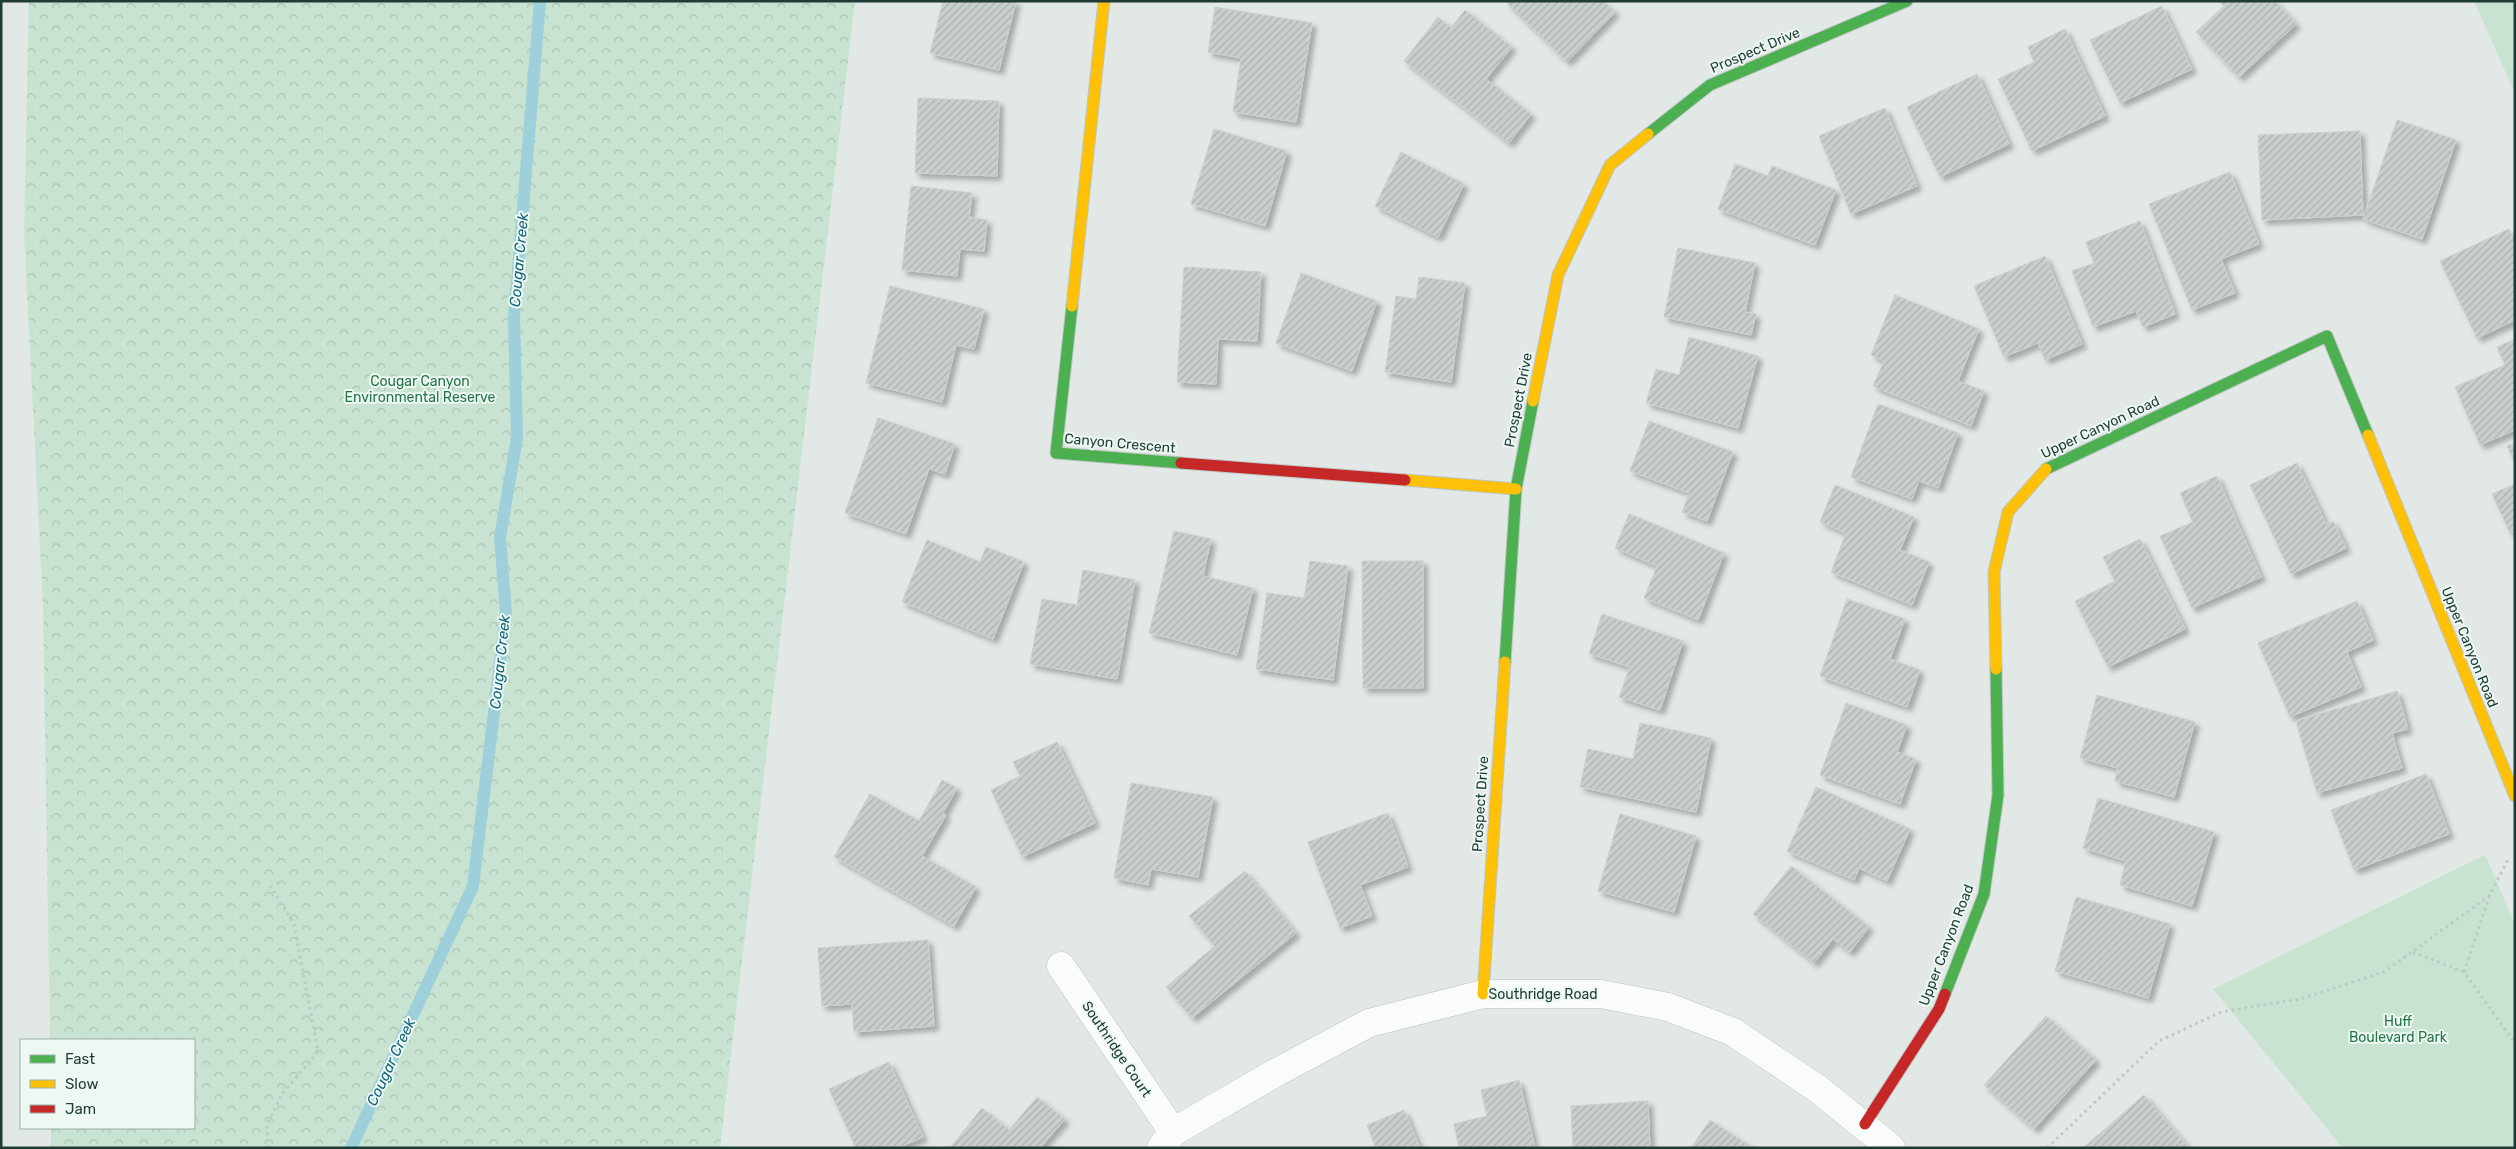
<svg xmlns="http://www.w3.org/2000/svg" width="2516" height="1149" font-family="Rubik,sans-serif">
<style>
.forest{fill:url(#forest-crowns)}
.park{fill:#c8e3d1}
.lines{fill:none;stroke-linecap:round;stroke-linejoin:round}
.stream{stroke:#9dd0da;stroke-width:12}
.building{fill:url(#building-hatch);stroke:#cad1ce;filter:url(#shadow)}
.street-casing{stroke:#bec5c2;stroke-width:29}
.fast-casing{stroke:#bdc6c3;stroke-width:13}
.slow-casing{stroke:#bdc6c3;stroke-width:13}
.jam-casing{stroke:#bdc6c3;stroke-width:13}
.path{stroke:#bec8c6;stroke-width:3;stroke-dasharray:2.5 4;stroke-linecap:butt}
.street{stroke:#fafcfb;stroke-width:28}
.fast{stroke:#4caf50;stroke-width:11}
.slow{stroke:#ffc107;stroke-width:11}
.jam{stroke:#c62828;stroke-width:11}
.labels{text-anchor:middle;stroke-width:4;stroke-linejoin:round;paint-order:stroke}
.street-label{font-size:14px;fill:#1e3c35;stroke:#eef8f3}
.park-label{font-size:14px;fill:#257647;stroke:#eef8f3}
.water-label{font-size:15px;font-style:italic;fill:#13677d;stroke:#eef8f3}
</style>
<defs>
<pattern id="forest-crowns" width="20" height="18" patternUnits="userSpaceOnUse" patternTransform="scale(1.25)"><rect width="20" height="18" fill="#c8e3d1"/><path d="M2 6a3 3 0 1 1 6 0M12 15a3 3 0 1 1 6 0" fill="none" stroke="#abc4b4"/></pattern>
<pattern id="building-hatch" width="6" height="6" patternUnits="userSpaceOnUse" patternTransform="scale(1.25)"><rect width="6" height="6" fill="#c8cfcc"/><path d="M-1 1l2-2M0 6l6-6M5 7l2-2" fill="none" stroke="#abb3b0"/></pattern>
<filter id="shadow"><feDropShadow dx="4.5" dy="4.5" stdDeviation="2.5" flood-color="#0004"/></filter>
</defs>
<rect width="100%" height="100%" fill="#e1e8e5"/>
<!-- forest -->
<path class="forest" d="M29,1H855L720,1148H51V1128H194V1040H50L43,604L24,234Z"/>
<!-- park -->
<path class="park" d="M2474,1H2515V93Z
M2485,855L2515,924V1148H2343L2213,989Z"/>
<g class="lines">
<!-- stream -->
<path class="stream" d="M351,1148L473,886L506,613L500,537L517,438L514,317L540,1"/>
</g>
<!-- building -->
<path class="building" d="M943,1H1016L999,70L930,53Z
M1505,1H1603L1615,12L1567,62Z
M2219,1H2275L2296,24L2239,77L2196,32L2224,6Z
M2162,6L2192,69L2120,103L2090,40Z
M1215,7L1312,23L1296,122L1233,112L1241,58L1208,52Z
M1465,10L1512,47L1486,79L1531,114L1509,143L1404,61L1438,17L1451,28Z
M2065,29L2105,116L2032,151L1998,79L2034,62L2028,47Z
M1977,74L2009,144L1940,177L1907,107Z
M918,98L999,101L997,176L915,173Z
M1885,108L1917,186L1851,214L1819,136Z
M2397,120L2456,140L2422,239L2363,219Z
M1214,129L1287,151L1265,226L1191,204Z
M2360,131L2363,215L2262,220L2258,135Z
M1401,152L1464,184L1438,237L1375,206Z
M1735,164L1768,176L1772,166L1836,190L1815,245L1718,209Z
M2230,172L2259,244L2221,259L2235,293L2192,310L2149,204Z
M911,186L972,193L969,217L987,220L984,251L960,249L957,276L902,270Z
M2140,221L2175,314L2143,327L2136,311L2093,327L2072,271L2094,263L2086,242Z
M2509,229L2515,242V320L2477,338L2440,261Z
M1678,248L1755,263L1745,312L1756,314L1751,335L1664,317Z
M2045,256L2082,344L2045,360L2038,343L2004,357L1974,286Z
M1184,267L1261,272L1257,341L1218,339L1216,384L1177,382Z
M1301,273L1377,301L1352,371L1276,343Z
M1419,277L1465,283L1451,382L1385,372L1396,296L1416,299Z
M890,286L984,309L974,349L956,345L942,402L866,383Z
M1895,295L1979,329L1958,381L1984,391L1971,426L1873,386L1884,361L1871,355Z
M1689,337L1758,356L1738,428L1646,403L1656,369L1679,375Z
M2515,339V430L2480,445L2455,387L2505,365L2497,347Z
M1878,404L1958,433L1938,488L1919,481L1912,499L1851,477Z
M878,418L955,444L945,474L929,469L906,534L845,513Z
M1649,421L1733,452L1707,521L1682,512L1689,493L1630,471Z
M2515,443V463L2507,446Z
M2297,463L2326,524L2333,521L2346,548L2291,574L2250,485Z
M2217,476L2261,577L2192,608L2160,536L2193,522L2180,493Z
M2515,484V531L2510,533L2492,494Z
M1835,485L1914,517L1900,550L1929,562L1912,605L1831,572L1846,533L1820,522Z
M1629,514L1724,553L1698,620L1644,598L1657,566L1615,548Z
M1174,531L1211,539L1203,576L1253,588L1237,655L1149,633Z
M2140,539L2185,629L2108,667L2075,601L2115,581L2103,557Z
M927,540L980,562L986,547L1024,562L993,639L902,602Z
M1310,561L1348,566L1333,680L1256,669L1267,593L1304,598Z
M1362,561H1423V688H1363Z
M1083,570L1135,580L1117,679L1030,664L1042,599L1077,605Z
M1847,599L1905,619L1890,659L1920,670L1907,707L1820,676Z
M2357,601L2373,640L2347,652L2361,687L2290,717L2258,643Z
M1602,614L1683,641L1660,710L1619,697L1630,667L1589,654Z
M2397,691L2408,729L2392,733L2402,768L2317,793L2296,721Z
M2097,695L2195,722L2174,797L2115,781L2118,768L2080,758Z
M1846,703L1907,725L1897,752L1916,759L1900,804L1820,775Z
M1640,723L1711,738L1696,812L1580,787L1588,749L1633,759Z
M1057,742L1095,823L1022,857L991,790L1020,776L1013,762Z
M2426,774L2449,834L2354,870L2331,810Z
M942,780L957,788L943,813L946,815L922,856L976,887L954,926L834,857L870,794L919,821Z
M1131,783L1213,797L1198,877L1151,869L1148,885L1114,878Z
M1816,787L1910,829L1887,881L1859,868L1854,880L1787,851Z
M2098,798L2214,832L2192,906L2120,885L2126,861L2083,848Z
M1388,813L1408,867L1360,885L1372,916L1340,928L1308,842Z
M1620,814L1696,836L1674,912L1598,891Z
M1791,866L1869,927L1850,952L1833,939L1814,963L1753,914Z
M1245,871L1296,933L1192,1018L1166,987L1215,946L1189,916Z
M2076,897L2170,924L2148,998L2055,971Z
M928,940L934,1026L854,1032L852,1004L822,1006L818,948Z
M2046,1016L2096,1060L2034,1129L1984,1085Z
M889,1062L923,1137L898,1148H856L829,1089Z
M1519,1080L1535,1148H1459L1454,1124L1487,1116L1481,1090Z
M2144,1095L2189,1148H2083Z
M1037,1097L1065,1119L1040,1148H950L982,1108L1009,1130Z
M1648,1101L1650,1148H1573L1571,1106Z
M1404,1110L1420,1148H1376L1367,1125Z
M1710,1120L1753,1148H1691Z"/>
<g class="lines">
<!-- street casing -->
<g class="street-casing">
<path id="street" d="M1061,966L1173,1132
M1161,1148L1173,1132L1277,1072L1369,1023L1483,994H1601L1668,1007L1733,1032L1818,1089L1891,1148"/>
</g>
<!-- fast casing -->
<g class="fast-casing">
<path id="fast" d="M1648,134L1710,85L1907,1
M1072,306L1056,453L1181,463
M2046,469L2327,336L2368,435
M1505,662L1516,489L1533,401
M1945,994L1984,894L1998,795L1996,669"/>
</g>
<!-- slow casing -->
<g class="slow-casing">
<path id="slow" d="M1072,306L1104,1
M1533,401L1558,275L1610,165L1648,134
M2368,435L2515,796
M1405,480L1516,489
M1996,669L1994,572L2008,512L2046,469
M1483,994L1505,662"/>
</g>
<!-- jam casing -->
<g class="jam-casing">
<path id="jam" d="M1181,463L1405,480
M1865,1124L1939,1009L1945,994"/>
</g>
<!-- path -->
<path class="path" d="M2413,952L2464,972L2515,1043
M2464,972L2489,897
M268,1148L267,1125L282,1094L318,1052L294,924L269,884
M2047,1148L2159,1041L2221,1012L2300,999L2384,972L2489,896L2509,858"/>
<!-- street -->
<use href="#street" class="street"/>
<!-- fast -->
<use href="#fast" class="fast"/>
<!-- slow -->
<use href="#slow" class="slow"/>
<!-- jam -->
<use href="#jam" class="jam"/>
</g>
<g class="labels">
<!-- street labels -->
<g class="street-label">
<text transform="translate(1755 50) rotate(-23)" y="5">Prospect Drive</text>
<text transform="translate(1518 400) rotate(-79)" y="5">Prospect Drive</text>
<text transform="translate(2100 427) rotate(-25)" y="5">Upper Canyon Road</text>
<text transform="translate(1120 443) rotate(5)" y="5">Canyon Crescent</text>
<text transform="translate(2470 647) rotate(68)" y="5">Upper Canyon Road</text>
<text transform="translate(1480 804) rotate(-86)" y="5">Prospect Drive</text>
<text transform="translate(1946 945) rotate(-69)" y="5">Upper Canyon Road</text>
<text x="1543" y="999">Southridge Road</text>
<text transform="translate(1117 1049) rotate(56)" y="5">Southridge Court</text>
</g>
<!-- park labels -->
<g class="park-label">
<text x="420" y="386">Cougar Canyon<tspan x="420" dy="16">Environmental Reserve</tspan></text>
<text x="2398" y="1026">Huff<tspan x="2398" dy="16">Boulevard Park</tspan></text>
</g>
<!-- water labels -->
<g class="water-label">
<text transform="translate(519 260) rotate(-85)" y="5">Cougar Creek</text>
<text transform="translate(500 662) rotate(-84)" y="5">Cougar Creek</text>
<text transform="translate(391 1062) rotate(-65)" y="5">Cougar Creek</text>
</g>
</g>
<!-- border -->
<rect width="2516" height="1149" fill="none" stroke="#1e3c35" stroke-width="5"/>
<!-- legend -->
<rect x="20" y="1039" width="175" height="90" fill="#eef8f3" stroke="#9bada7"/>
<rect x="30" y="1055" width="25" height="8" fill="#4caf50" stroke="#9bada7"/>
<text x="65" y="1064" font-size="15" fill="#1e3c35">Fast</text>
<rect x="30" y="1080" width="25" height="8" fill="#ffc107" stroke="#9bada7"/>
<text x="65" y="1089" font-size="15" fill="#1e3c35">Slow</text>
<rect x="30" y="1105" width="25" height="8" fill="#c62828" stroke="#9bada7"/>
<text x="65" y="1114" font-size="15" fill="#1e3c35">Jam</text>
</svg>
